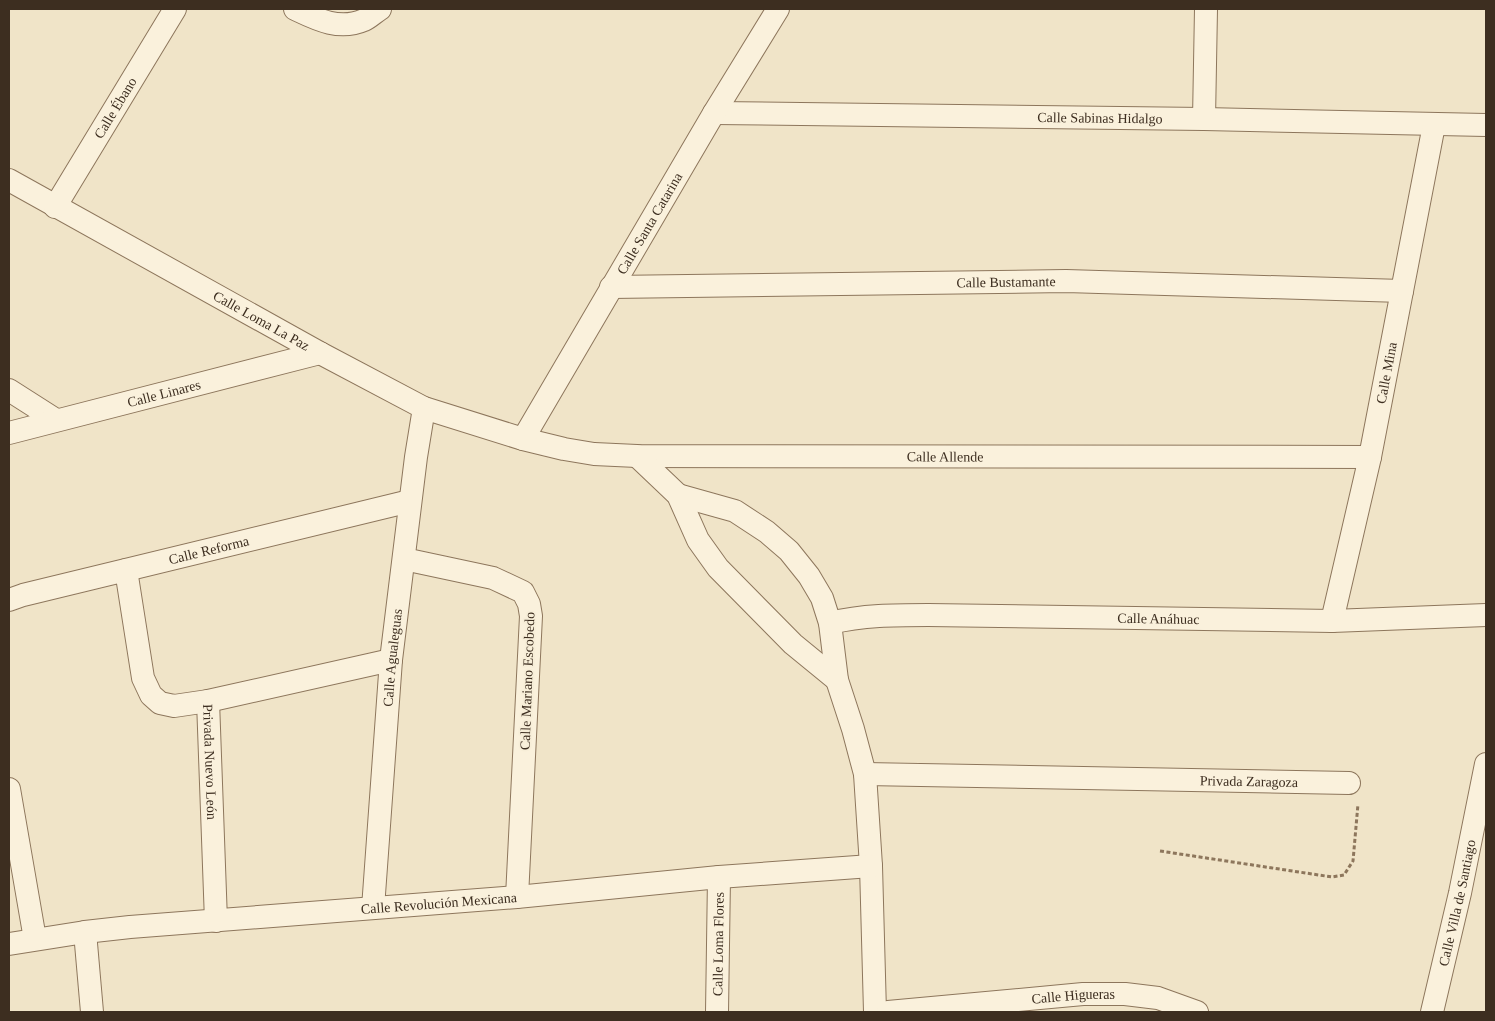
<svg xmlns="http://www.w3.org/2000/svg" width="1495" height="1021" font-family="Georgia,serif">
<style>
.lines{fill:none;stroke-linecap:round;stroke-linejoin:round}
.street-casing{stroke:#8d765c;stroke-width:24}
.path{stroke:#8d765c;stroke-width:3;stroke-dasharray:4 2.5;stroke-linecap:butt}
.street{stroke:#faf1dc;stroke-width:22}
.labels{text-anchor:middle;stroke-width:4;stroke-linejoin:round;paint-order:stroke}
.street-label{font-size:14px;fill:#3d2e20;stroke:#f7eed8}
</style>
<rect width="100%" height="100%" fill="#f0e4c8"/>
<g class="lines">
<!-- street casing -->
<g class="street-casing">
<g id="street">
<path d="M295,9C316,19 339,31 364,20C369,18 375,12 380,9"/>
<path id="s1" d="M714,113L1204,119L1486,125"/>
<path d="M1204,119L1206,9"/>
<path id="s2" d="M9,180L320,353L424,408L523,439L564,449L594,454L637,456L1370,457"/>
<path id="s3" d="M55,207L175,9"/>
<path id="s4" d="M611,287L1066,281L1402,291"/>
<path d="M9,390L56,420"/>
<path id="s5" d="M9,433L320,353"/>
<path id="s6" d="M523,439L714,113L778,9"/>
<path d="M637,456L678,495L698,540L718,568L793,644L837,680"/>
<path d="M678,495L735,511L767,532L789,551L809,576L822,598L830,623L837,680L853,729L865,774L871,866L875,1012"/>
<path d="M404,559L493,578L523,592L529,604L531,616L517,897"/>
<path d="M126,570L143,678L151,695L160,703L174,706L208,701L391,660"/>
<path id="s7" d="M9,600L23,595L410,501"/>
<path id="s8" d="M1332,621L1370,457L1434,125"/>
<path id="s9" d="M830,623C863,615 895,615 928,615L1332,621L1486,615"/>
<path id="s10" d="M208,701L216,921"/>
<path id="s11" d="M865,774L1349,783"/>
<path d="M9,789L35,939"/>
<path id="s12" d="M373,908L391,660L416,457L424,408"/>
<path d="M85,932L92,1012"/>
<path id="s13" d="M9,944L85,932L130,927L517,897L719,877L871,866"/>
<path id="s14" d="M717,1012L719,877"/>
<path id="s15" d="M888,1012L1083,994H1125L1158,998L1197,1012"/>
<path id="s16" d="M1432,1012L1460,893L1486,764"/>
</g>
</g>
<!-- path -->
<path class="path" d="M1160,851L1332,877L1344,875L1353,861L1358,804"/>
<!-- street -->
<use href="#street" class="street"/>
</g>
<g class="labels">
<!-- street labels -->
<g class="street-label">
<text dy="5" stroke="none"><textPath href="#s3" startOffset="116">Calle Ébano</textPath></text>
<text dy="5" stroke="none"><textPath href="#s1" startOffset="386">Calle Sabinas Hidalgo</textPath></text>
<text dy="5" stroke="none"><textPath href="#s6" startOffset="250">Calle Santa Catarina</textPath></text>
<text dy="5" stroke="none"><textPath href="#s4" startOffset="395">Calle Bustamante</textPath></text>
<text dy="5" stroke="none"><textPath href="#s2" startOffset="289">Calle Loma La Paz</textPath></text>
<text dy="5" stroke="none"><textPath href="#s8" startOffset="254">Calle Mina</textPath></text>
<text dy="5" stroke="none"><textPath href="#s5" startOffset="160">Calle Linares</textPath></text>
<text dy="5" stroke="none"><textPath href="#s2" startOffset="1001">Calle Allende</textPath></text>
<text dy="5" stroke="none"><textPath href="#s7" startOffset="206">Calle Reforma</textPath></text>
<text dy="5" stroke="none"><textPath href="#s9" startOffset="329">Calle Anáhuac</textPath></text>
<text dy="5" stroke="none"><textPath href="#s12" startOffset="251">Calle Agualeguas</textPath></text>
<text transform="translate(527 681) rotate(-88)" y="5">Calle Mariano Escobedo</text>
<text dy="5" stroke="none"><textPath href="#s10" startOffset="61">Privada Nuevo León</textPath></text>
<text dy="5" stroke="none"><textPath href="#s11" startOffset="384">Privada Zaragoza</textPath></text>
<text dy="5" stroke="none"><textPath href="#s13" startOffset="432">Calle Revolución Mexicana</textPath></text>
<text dy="5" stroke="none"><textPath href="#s16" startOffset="112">Calle Villa de Santiago</textPath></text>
<text dy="5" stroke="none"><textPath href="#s14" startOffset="68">Calle Loma Flores</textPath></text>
<text dy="5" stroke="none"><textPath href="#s15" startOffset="186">Calle Higueras</textPath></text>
</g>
</g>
<!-- border -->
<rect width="1495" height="1021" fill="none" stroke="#3d2e20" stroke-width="20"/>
</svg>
